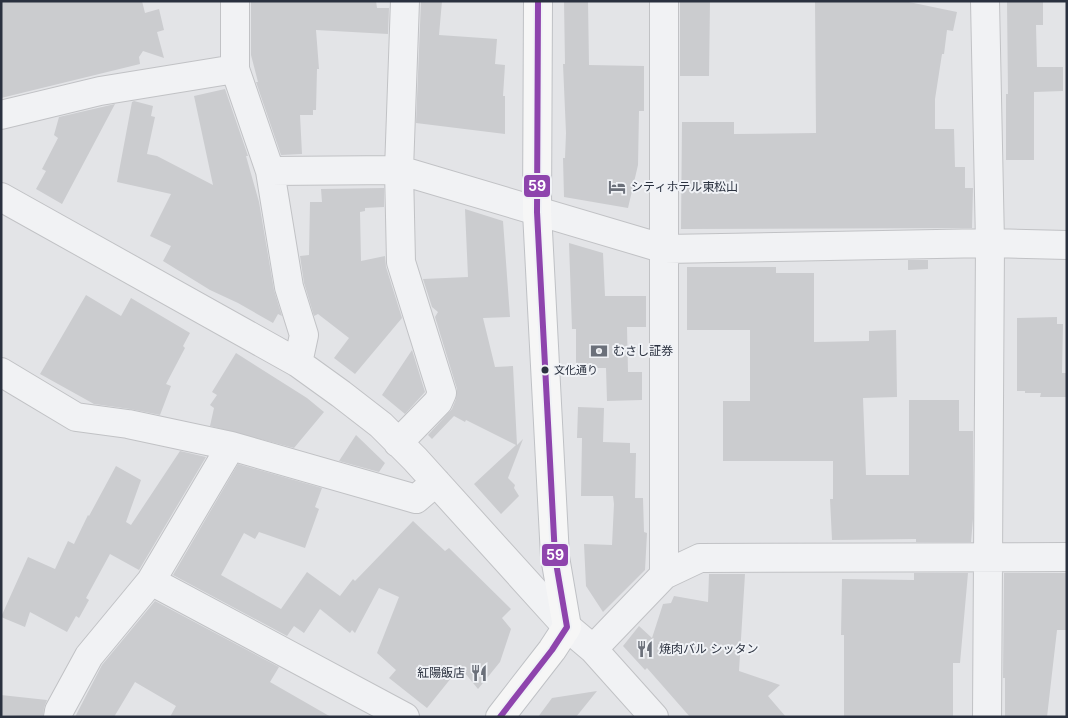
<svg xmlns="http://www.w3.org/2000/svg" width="1068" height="718" font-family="Inter,'Noto Sans JP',sans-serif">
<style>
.building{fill:#cbcccf}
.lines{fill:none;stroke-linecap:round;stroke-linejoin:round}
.minor-casing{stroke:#c1c2c5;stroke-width:30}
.major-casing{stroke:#bfc1c5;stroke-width:30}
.minor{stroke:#f1f2f4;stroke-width:28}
.major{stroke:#f6f6f6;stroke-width:28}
.bus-1-casing{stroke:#f0f2f6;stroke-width:10}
.bus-1{stroke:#8e44ad;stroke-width:6}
.bus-dot{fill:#2a313f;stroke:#f0f2f6;stroke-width:2}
.labels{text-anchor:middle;stroke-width:4;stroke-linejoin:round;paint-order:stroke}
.bus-label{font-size:11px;fill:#2a313f;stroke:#f0f2f6;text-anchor:start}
.poi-label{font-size:12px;fill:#2a313f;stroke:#f0f2f6;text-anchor:start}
.line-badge{stroke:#f0f2f6;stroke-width:2}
.badge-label{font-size:14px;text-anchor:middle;font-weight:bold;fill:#fff}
</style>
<rect width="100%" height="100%" fill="#e3e4e7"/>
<!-- building -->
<path class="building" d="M1,1H142L145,13L159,9L164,30L157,32L164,58L143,51L139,57L140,64L1,98Z
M251,1H376L377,8H389L388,34L316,30L319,69H317L316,110H313V115H300L302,154L281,155L256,82H258L251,55Z
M421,1H442L439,35L497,39L495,64L505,65L503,96H505V134L416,123Z
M564,1H588L589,65L644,66V111H639L638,165L628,208L564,197L563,158H565L566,133L563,64H565Z
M680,1H710L709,76H680Z
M815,1H904L957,12L953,31L947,30L944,54H942L935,99V129H954L955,167H965V188H973L972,228L681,229L682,122H734V134L816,133Z
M1007,1H1043V25H1036L1037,67H1063V91L1034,92V160H1006V94H1008Z
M225,89L248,156H246L259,202L274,290L282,316L278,314L273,323L238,303L210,290L163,261L171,246L150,236L171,194L117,182L132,102L134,101L153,106L151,116L155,117L147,154L157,156L213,185L194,96Z
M115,104L62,204L36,189L46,171L42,169L58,138L54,135L59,117Z
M384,188V207L365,208V211L360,212L361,261L385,256L386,267L402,318L355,374L334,358L349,338L318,314L314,316L304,283L300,256L309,255L310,202H322L321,189Z
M465,209L503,221L510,317L483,318L495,367L513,366L517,445L523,439L508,478L515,485L514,488L519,496L501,514L474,484L516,445L466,420L465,422L454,416L432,439L428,435L452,409L456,399L457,389L435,317L438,312L432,307L423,279L468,277Z
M569,243L603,253L605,296H646V327H627L628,372H642V400L607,401L606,368H576V329H572Z
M908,260H928V269L908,270Z
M687,267H776V273H814V342L869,341V331L896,330L897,397L863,398L866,475H909V400H959V431H973V519L971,542H916V539L832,540L830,499H833V461H723V401H750V330H687Z
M86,295L121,316L131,298L190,333L183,346L185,348L166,384L171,386L160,415L130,409L94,404L40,374Z
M1057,317V324H1063L1062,373H1067V397H1040L1041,393H1025V391H1017V318Z
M412,350L425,392L405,414L382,395Z
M236,353L307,398L324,412L294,448L210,426L214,408L210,405L217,395L212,392Z
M578,407L604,408L603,442L630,443V453H636L635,498H643L644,532L647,533L645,570L603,612L586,586L584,544L612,545L614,504L613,496H581L582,438H577Z
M356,435L385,463L379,472L339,461Z
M180,451L206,457L139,570L110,554L86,598L89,600L79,618L76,616L67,632L30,612L25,627L1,617L28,557L55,569L68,541L74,544L88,515L89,516L116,466L141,480L126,522L131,525Z
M238,464L322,488L315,507L319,509L305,548L259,532L255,539L244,533L221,575L281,609L307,572L340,596L353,579L355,581L413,521L445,551L449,548L511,609L502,618L511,629L500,662L478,689L460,667L427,708L389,678L396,670L377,653L399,597L379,588L355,633L352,630L350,633L320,609L304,633L294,626L287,636L173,575Z
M914,573H968L960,663H953V717H844V635H841L842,579L914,580Z
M1004,573H1067V630H1057L1047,717H1005V678H1003Z
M709,574H745L739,671L780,685L768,696L786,717H690L647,668L645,670L623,646L639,626L652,638L663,604L671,603L674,596L708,602Z
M155,601L279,667L270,682L331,717H170L176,706L135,682L114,717H75L102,665Z
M597,691L576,717H538L552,698Z
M1,695L47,700L44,708L43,717L1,715Z"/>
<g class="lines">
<!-- minor casing -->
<g class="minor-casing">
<path id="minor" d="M235,1V69L270,171L289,287L304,335L298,363
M985,1L990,243L987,717
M1,115L100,91L235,69
M270,171L399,170L665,249L990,243L1067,245
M1,197L298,363L341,394L381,425L415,459L567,627L593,649L654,717
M1,372L76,417L128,424L231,446L416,499L436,482
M398,443L438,402L442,393L401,262L399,170L405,1
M664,575V1
M151,581L405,717
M593,649L664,575L700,558L1067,557
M58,717L59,711L89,656L151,581L231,446"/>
</g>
<!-- major casing -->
<g class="major-casing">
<path id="major" d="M500,717L552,650L567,627L555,557L537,212L538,1"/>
</g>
<!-- minor -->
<use href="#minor" class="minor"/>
<!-- major -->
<use href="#major" class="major"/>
<!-- bus-1 casing -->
<g class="bus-1-casing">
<path id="bus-1" d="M500,717L552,650L567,627L555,557L537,212L538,1"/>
</g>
<!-- bus-1 -->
<use href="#bus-1" class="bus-1"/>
</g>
<!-- icons -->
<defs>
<g id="hotel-bare" transform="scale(1.35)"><path d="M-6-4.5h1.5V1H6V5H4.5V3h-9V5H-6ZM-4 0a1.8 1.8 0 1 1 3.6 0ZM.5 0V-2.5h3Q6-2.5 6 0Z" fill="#6b707a" stroke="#f0f2f6" stroke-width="2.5" paint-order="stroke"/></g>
<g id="bank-bare" transform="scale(1.35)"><path d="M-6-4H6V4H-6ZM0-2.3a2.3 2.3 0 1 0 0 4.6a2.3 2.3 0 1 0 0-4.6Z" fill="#6b707a" stroke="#f0f2f6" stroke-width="2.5" paint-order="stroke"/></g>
<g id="restaurant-bare" transform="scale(1.35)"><path d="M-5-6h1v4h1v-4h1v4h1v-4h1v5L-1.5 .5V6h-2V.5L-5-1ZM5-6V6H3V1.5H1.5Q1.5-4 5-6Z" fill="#6b707a" stroke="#f0f2f6" stroke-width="2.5" paint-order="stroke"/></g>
</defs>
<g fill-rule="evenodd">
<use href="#hotel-bare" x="617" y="187"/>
<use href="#bank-bare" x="599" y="351"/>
<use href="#restaurant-bare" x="645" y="649"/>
<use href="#restaurant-bare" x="479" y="673"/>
</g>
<!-- markers -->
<circle class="bus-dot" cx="545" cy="370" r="4.5"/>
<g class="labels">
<!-- bus labels -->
<g class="bus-label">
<text x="554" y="374">文化通り</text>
</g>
<!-- poi labels -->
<g class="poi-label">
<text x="631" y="191">シティホテル東松山</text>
<text x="613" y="355">むさし証券</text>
<text x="659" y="653">焼肉バル シッタン</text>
<text x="465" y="677" text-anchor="end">紅陽飯店</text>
</g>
</g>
<g class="line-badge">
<rect x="523" y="174" width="28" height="24" rx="5" fill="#8e44ad"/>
<rect x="541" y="543" width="28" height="24" rx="5" fill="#8e44ad"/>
</g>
<g class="badge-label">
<text x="537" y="191">59</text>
<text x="555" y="560">59</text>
</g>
<!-- border -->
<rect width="1068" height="718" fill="none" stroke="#2a313f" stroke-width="5"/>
</svg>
